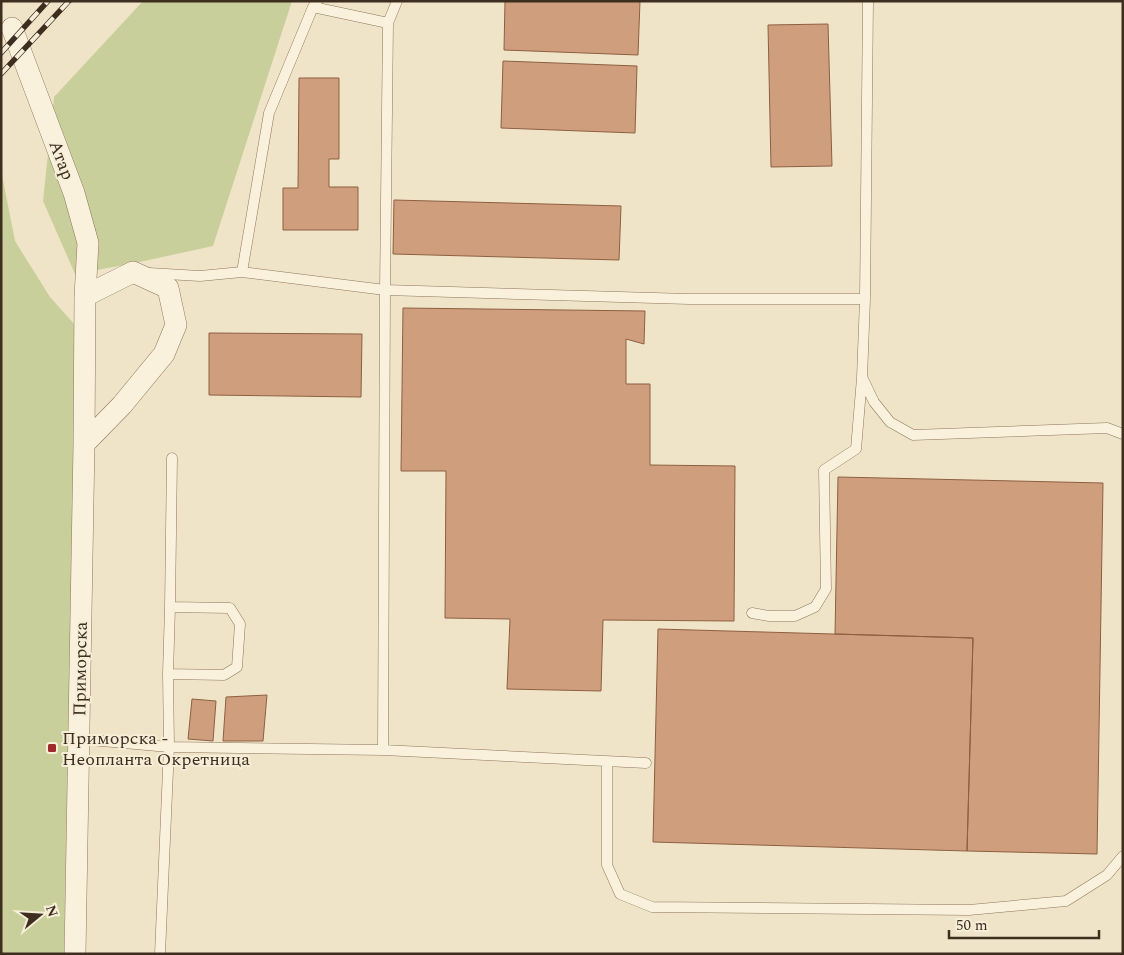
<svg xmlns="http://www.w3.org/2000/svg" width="1124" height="955" font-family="Spectral,serif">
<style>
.green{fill:#c9cf9b}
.building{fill:#cf9f7d;stroke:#8d5f41}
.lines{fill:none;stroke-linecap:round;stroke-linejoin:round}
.service-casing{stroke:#8d765c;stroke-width:11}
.minor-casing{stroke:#8d765c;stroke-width:22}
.service{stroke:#faf1dc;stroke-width:10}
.minor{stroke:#faf1dc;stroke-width:21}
.rail-casing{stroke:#3d2e20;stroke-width:5.5}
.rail{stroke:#f7eed8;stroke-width:4;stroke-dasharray:11;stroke-linecap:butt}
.poi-dot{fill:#9e2a2b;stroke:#f7eed8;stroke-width:2}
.labels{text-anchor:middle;stroke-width:4;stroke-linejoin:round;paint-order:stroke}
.street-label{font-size:18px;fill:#3d2e20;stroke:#f7eed8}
.poi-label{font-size:18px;fill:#3d2e20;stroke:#f7eed8;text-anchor:start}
</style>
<rect width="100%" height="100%" fill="#f0e4c8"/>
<!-- green -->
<path class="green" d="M143,1H292L213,246L135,263L75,274L43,201L54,97Z
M1,170L15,241L50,297L76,326L64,954H1Z"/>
<!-- building -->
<path class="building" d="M505,1H640L638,55L504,50Z
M828,24L832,166L771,167L768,25Z
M503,61L637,66L635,133L501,128Z
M299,78H339V159H329V187H358V230H283V188H298Z
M394,200L621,206L619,260L393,254Z
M403,308L645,311L644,344L626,339V384H650V465L735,466L734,621L603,620L601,691L507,689L510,619L445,618L446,471H401Z
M209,333L362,334L361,397L209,395Z
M838,477L1103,483L1097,854L967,851L973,638L835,634Z
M658,629L973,638L967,851L653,842Z
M267,695L263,741H223L226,697Z
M192,699L216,701L213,741L188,739Z"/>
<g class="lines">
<!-- service casing -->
<g class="service-casing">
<path id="service" d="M397,1L388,23L385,290L689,299H865L862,378L856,449L824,470L826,589L815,607L795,616H769L752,613
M313,7L388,23
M242,272L269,113L313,7L317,1
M149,273L200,276L242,272L385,290L383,750L169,747L168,674L224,675L237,667L240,624L230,608L170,607L172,458
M865,299L868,1
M863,379L874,402L890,422L913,435L1107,428L1123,434
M168,674L170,607
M79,739L169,747L160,954
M383,750L646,763
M607,762V865L620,894L652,907L969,910L1066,901L1107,875L1123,856"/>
</g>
<!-- minor casing -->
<g class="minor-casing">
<path id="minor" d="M12,28L74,193L88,243L85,296
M75,954L84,444L85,296L133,272L168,288L176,325L164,354L122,405L84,444"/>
</g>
<!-- service -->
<use href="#service" class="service"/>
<!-- minor -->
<use href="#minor" class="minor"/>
<!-- rail casing -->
<g class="rail-casing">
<path id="rail" d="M1,53L48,1
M1,74L69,1"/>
</g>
<!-- rail -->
<use href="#rail" class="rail"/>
</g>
<!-- markers -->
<rect class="poi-dot" x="47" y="743" width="10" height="10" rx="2.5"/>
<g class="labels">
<!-- street labels -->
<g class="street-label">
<text transform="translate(62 160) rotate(69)" y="6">Атар</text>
<text transform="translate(80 669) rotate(-89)" y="6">Приморска</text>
</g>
<!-- poi labels -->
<g class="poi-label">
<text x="62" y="744">Приморска -<tspan x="62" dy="21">Неопланта Окретница</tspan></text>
</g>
</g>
<!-- border -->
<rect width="1124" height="955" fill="none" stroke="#3d2e20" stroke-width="5"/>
<!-- north arrow -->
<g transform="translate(40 915) rotate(72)" stroke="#f7eed8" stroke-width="4" paint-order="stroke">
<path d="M0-4L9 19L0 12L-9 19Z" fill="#3d2e20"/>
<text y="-8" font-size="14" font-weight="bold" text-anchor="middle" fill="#3d2e20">N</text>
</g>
<!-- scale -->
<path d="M949 930v8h150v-8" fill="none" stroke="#3d2e20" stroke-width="2.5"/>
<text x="956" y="930" font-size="15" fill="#3d2e20" stroke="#f7eed8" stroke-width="4" paint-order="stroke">50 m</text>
</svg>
